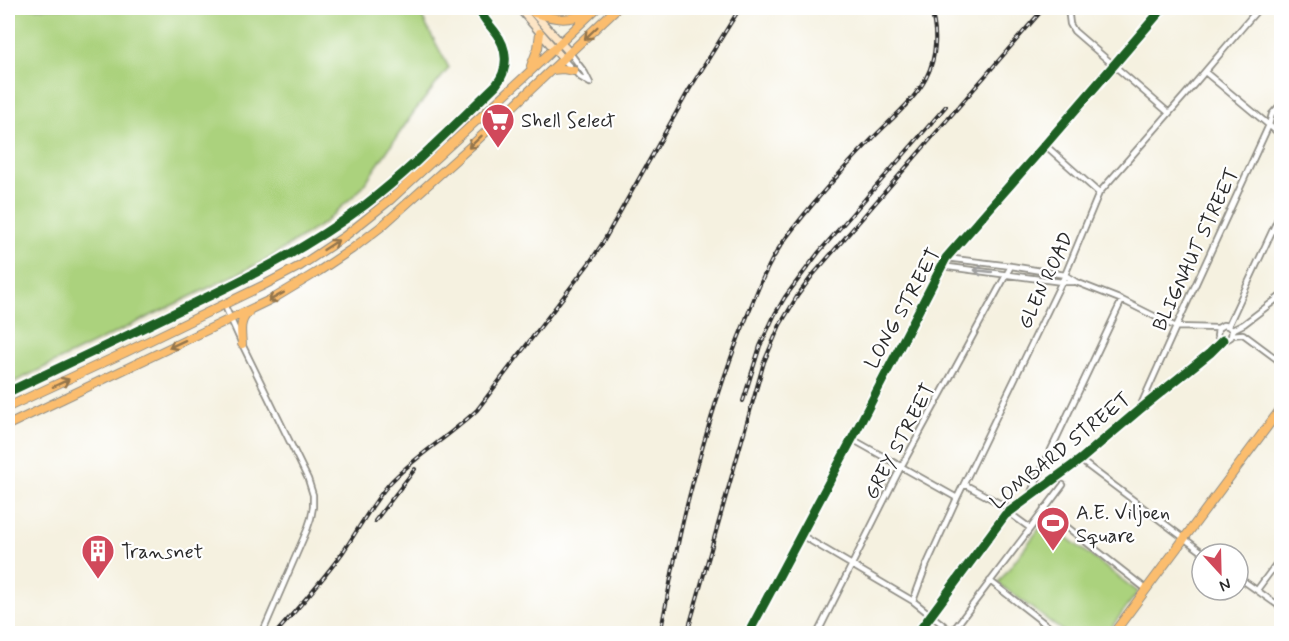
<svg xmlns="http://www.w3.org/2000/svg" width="1289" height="641" font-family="Mynerve,sans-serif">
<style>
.green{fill:#abd27d;stroke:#6b7e54;stroke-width:1.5}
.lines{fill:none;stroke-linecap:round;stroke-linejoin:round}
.minor-casing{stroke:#908e86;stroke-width:8}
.secondary-casing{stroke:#908e86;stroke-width:10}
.primary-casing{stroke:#908e86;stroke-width:10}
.trunk-casing{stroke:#908e86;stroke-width:10}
.minor{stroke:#fff;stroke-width:4.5}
.secondary{stroke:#fde5c5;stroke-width:7}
.primary{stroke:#fbbd6e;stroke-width:8}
.trunk{stroke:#fbbd6e;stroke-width:8}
.rail-casing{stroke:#2b2b2b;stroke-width:4}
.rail{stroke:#fff;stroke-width:1.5;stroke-dasharray:4.5;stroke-linecap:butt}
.cycleway-casing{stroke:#fff;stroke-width:13}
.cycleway{stroke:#1b5e20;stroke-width:9}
.oneway{stroke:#93744c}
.oneway2{stroke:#a0a0a0}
.labels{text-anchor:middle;stroke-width:4.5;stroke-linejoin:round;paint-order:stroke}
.poi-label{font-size:20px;fill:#2b2b2b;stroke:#fff;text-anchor:start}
.street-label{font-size:20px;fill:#2b2b2b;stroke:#fff}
</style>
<rect width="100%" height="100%" fill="#fff"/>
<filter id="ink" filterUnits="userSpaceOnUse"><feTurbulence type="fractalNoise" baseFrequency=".0167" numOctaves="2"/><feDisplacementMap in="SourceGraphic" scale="12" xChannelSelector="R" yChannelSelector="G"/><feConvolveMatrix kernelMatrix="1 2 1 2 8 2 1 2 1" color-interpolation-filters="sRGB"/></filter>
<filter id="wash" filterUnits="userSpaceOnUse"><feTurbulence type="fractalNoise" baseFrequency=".008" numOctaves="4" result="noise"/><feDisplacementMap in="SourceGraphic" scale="24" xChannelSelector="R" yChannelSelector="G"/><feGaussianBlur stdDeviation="1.35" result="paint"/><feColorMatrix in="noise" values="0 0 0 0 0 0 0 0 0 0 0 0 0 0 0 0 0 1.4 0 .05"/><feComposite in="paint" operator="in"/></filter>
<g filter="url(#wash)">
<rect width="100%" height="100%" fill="#f5f1e0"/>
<!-- green -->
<path class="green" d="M8,8H417L449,68L414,112L361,189L324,223L268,259L8,385Z
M1045,521L1138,592L1107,633H1065L998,583Z"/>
</g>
<g filter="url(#ink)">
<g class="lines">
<!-- minor casing -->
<g class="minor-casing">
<path id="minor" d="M1068,8L1070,24L1074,31L1169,113
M570,53L585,73L590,83
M563,59L580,77L590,83
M1205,72L1282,136
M1045,145L1099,193
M946,258L1011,266L1065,275L1076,282L1122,300L1176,327L1218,328L1223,325L1228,326L1232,330L1231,337L1226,340H1221L1217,336L1218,328
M941,266L1062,282H1074
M224,304L242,344L308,479L313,495V507L311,518L307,530L262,634
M1228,326L1282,210
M1232,330L1244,324L1282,295
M1232,335L1243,334L1282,363
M8,392C65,365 123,338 180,310C244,280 308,248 365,205C412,169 453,126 496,85C509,69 508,48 495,32C489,24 482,18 479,8
M1140,407L1176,327L1269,125L1272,114L1282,103
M852,439L957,498
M1080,460L1205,554
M964,484L1012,510
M1030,494L1122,300
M1044,509L1146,589
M1008,512L1030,528
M801,535L913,601L952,632
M1238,577L1282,608
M990,581L1058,634
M1257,590L1282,556
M913,601L926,566L957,498L1065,275L1099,193L1185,95L1259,8
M952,632L1063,485
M748,634L852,439L946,258L1045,145L1163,8
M817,634L901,467L1011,266
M917,634L1005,515L1080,460L1139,410L1210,353L1223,340"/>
</g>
<!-- secondary casing -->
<g class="secondary-casing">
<path id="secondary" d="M519,8L563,59
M529,8L570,53"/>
</g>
<!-- primary casing -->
<g class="primary-casing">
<path id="primary" d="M1113,634L1282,407"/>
</g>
<!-- trunk casing -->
<g class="trunk-casing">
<path id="trunk" d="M534,13C555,19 567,22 588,13
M531,66L538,48L540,33
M552,70L563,69L574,71
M242,344C241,332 239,321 248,313
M8,407L126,352L264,285L300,266L345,236L390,200L522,79L597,8
M8,425L276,297L319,271L352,249L382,226L471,146L617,8"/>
</g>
<!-- minor -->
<use href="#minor" class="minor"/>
<!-- secondary -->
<use href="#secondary" class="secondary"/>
<!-- primary -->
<use href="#primary" class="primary"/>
<!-- trunk -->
<use href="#trunk" class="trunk"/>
<!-- rail casing -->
<g class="rail-casing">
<path id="rail" d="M743,401L760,346L775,314L785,297L819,252L946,106
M375,521L415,469
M275,634C299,607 322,581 343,552C358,530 371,505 389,484C415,456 449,437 477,410L590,262L602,244L689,90L740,8
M660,634C669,591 676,547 687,505C703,442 721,379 746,319C757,291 768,262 786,238C812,203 842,170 872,139C889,121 915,100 926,78C937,57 938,30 930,8
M687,634L764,362L780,325L798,295L812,276L1044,8"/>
</g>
<!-- rail -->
<use href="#rail" class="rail"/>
<!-- cycleway casing -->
<g class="cycleway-casing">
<path id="cycleway" d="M8,392C65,365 123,338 180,310C244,280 308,248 365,205C412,169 453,126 496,85C509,69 508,48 495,32C489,24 482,18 479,8
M748,634L852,439L946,258L1045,145L1163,8
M917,634L1005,515L1080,460L1139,410L1210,353L1223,340"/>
</g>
<!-- cycleway -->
<use href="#cycleway" class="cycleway"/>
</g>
<!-- one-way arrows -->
<defs><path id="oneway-shaft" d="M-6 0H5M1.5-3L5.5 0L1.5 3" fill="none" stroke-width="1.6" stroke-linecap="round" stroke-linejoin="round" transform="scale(1.5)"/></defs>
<g class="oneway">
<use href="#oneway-shaft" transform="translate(591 33) rotate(136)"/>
<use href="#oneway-shaft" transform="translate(475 142) rotate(137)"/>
<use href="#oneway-shaft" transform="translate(331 245) rotate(-33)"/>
<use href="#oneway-shaft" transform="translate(276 297) rotate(151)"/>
<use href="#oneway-shaft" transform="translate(177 344) rotate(155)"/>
<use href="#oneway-shaft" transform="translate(61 383) rotate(-25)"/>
</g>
<use class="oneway2" href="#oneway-shaft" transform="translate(983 271) rotate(-174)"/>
</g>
<!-- icons -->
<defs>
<g id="supermarket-pin" transform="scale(1.725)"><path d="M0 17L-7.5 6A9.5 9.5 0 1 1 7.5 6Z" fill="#d1495b" stroke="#fff"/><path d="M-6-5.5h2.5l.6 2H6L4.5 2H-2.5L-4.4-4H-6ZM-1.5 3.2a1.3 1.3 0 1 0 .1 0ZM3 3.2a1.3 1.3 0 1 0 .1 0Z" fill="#fff"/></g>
<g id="stadium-pin" transform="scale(1.725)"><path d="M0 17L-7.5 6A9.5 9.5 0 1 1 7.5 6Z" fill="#d1495b" stroke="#fff"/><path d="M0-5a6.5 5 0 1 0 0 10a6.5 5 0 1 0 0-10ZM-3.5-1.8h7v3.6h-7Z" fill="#fff"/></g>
<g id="building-pin" transform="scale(1.725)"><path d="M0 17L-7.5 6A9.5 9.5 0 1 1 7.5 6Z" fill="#d1495b" stroke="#fff"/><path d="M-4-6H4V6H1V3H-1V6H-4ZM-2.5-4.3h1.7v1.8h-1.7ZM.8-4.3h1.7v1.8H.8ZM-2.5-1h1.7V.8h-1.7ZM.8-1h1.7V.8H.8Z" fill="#fff"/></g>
</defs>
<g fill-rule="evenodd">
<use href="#supermarket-pin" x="498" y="120"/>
<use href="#stadium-pin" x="1053" y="523"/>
<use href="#building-pin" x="98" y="551"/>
</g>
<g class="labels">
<!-- poi labels -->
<g class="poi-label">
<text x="521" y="127">Shell Select</text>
<text x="1076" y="519">A.E. Viljoen<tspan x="1076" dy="23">Square</tspan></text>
<text x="121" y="558">Transnet</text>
</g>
<!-- street labels -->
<g class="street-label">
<text transform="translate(1195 249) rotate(-65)" y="7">BLIGNAUT STREET</text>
<text transform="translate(1045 280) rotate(-65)" y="7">GLEN ROAD</text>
<text transform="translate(902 308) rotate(-61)" y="7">LONG STREET</text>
<text transform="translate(899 441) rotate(-62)" y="7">GREY STREET</text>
<text transform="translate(1060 450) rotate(-39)" y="7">LOMBARD STREET</text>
</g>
</g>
<!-- margin -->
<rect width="1289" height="641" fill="none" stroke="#fff" stroke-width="30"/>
<!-- north arrow -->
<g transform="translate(1220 572) rotate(158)"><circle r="28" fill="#ffffff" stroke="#aaaaaa" stroke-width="1.5"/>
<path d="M0-4.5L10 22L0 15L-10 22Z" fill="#d1495b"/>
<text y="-9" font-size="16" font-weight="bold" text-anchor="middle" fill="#2b2b2b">N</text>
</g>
</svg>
